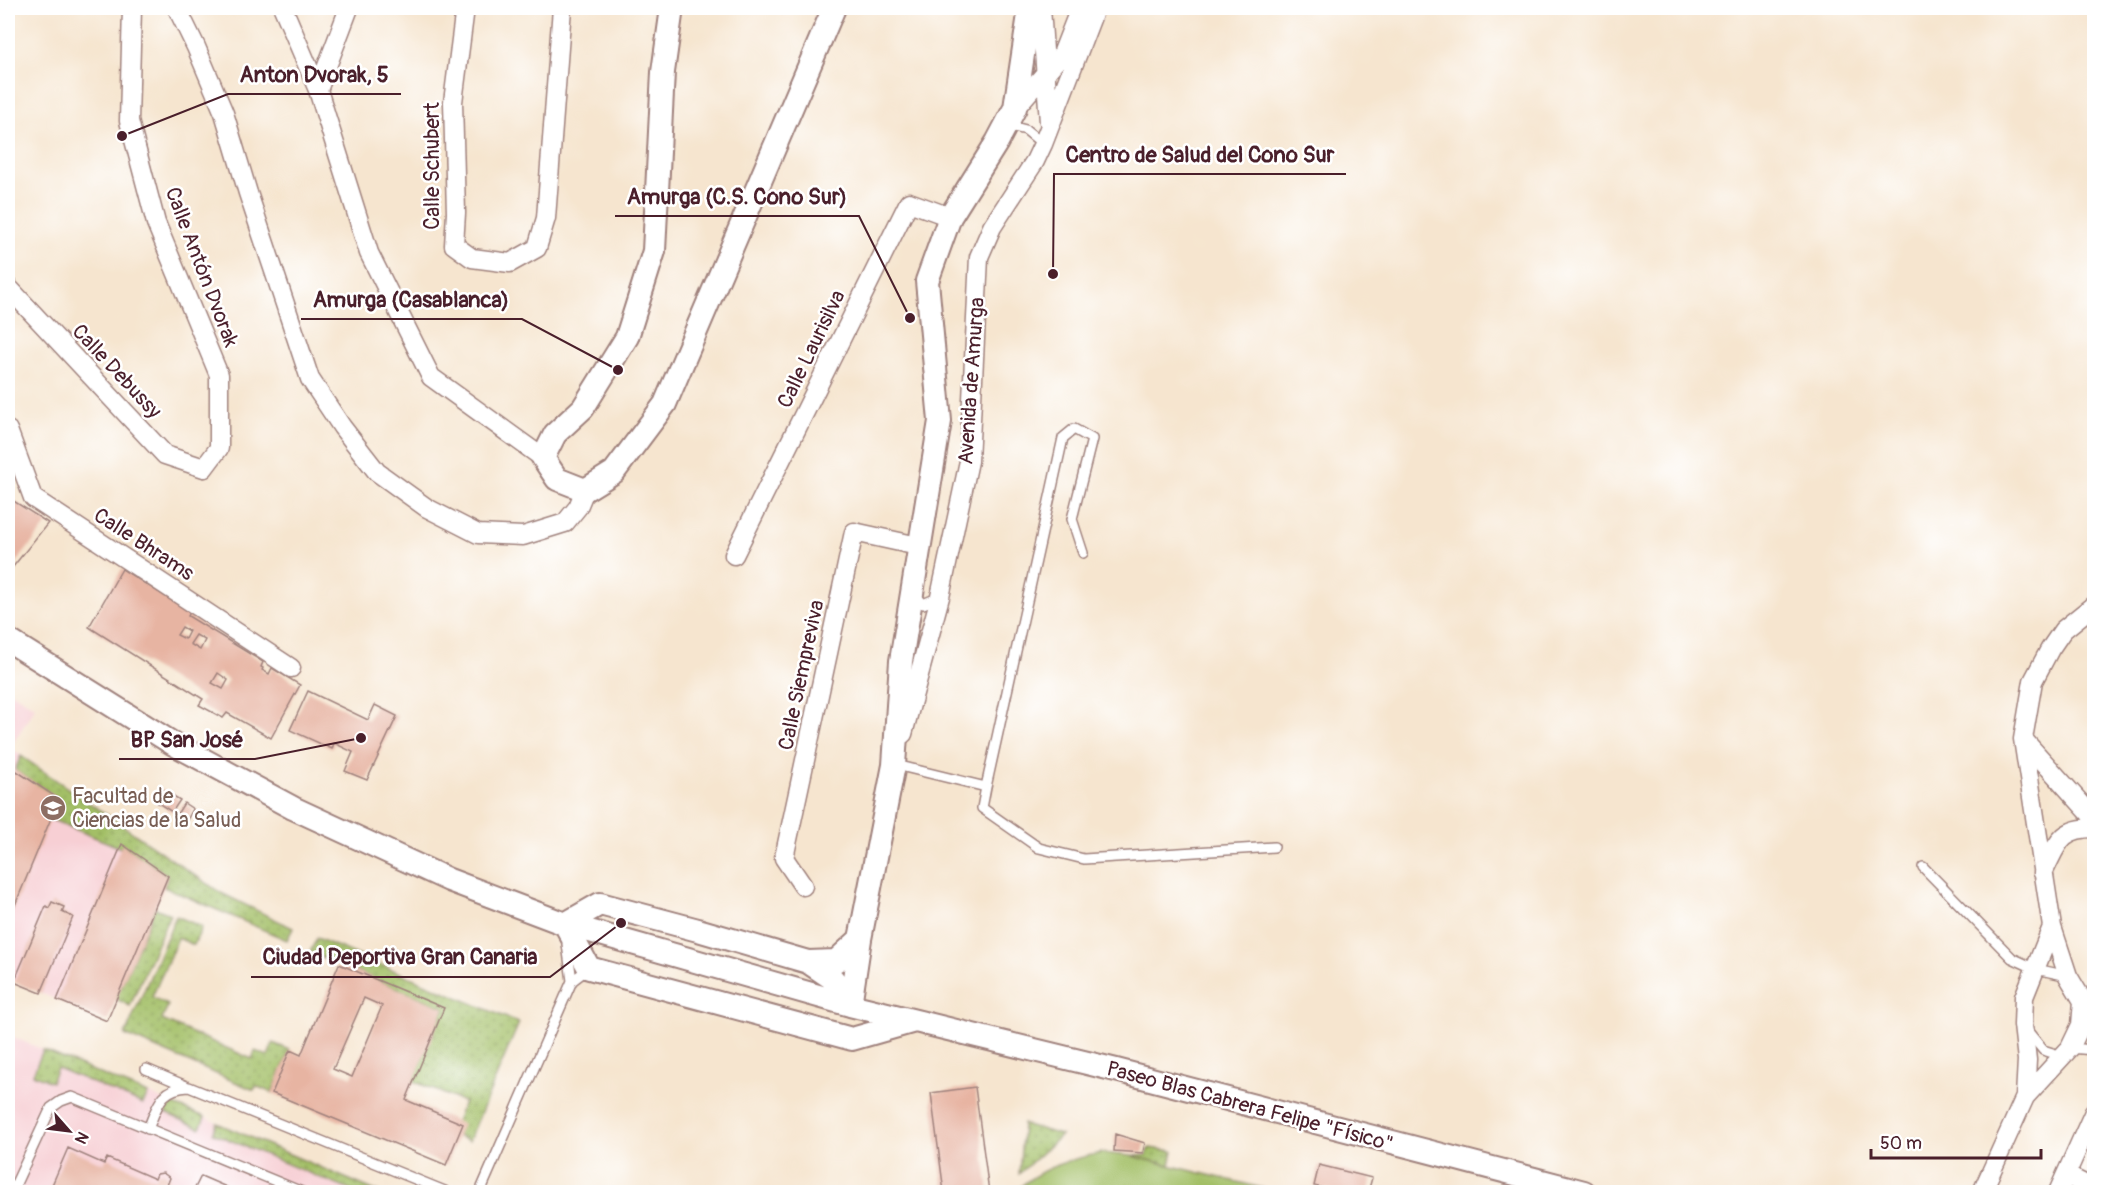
<svg xmlns="http://www.w3.org/2000/svg" width="2102" height="1200" font-family="Pangolin,sans-serif">
<style>
.built{fill:#f7cfd4}
.grass{fill:#a3bf66;stroke:#766f48;stroke-width:1.5}
.garden{fill:url(#garden-dots);stroke:#766f48;stroke-width:1.5}
.building{fill:#e7b4a2;fill-rule:evenodd}
.lines{fill:none;stroke-linecap:round;stroke-linejoin:round}
.service-casing{stroke:#a0827d;stroke-width:12}
.minor-casing{stroke:#a0827d;stroke-width:21}
.tertiary-casing{stroke:#a0827d;stroke-width:26}
.service{stroke:#fff;stroke-width:9}
.minor{stroke:#fff;stroke-width:18}
.tertiary{stroke:#fff;stroke-width:22}
.labels{text-anchor:middle;stroke-width:5;stroke-linejoin:round;paint-order:stroke}
.street-label{font-size:21px;fill:#4a1f2b;stroke:#fff}
.education-label{font-size:21px;fill:#785e54;stroke:#fff;text-anchor:start}
.leader{fill:none;stroke:#4a1f2b;stroke-width:2}
.callout-dot{fill:#4a1f2b;stroke:#fff;stroke-width:2}
.callout-label{font-size:22px;text-anchor:middle;font-weight:bold;fill:#4a1f2b;stroke:#fff;stroke-width:5;stroke-linejoin:round;paint-order:stroke}
</style>
<defs>
<pattern id="garden-dots" width="8" height="8" patternUnits="userSpaceOnUse" patternTransform="scale(1.5)"><rect width="8" height="8" fill="#a3bf66"/><path d="M2 2h.1M6 6h.1" fill="none" stroke="#879b54" stroke-width="1.8" stroke-linecap="round"/></pattern>
</defs>
<rect width="100%" height="100%" fill="#fff"/>
<filter id="ink" filterUnits="userSpaceOnUse"><feTurbulence type="fractalNoise" baseFrequency=".0167" numOctaves="2"/><feDisplacementMap in="SourceGraphic" scale="12" xChannelSelector="R" yChannelSelector="G"/><feConvolveMatrix kernelMatrix="1 2 1 2 8 2 1 2 1" color-interpolation-filters="sRGB"/></filter>
<filter id="wash" filterUnits="userSpaceOnUse"><feTurbulence type="fractalNoise" baseFrequency=".008" numOctaves="4" result="noise"/><feDisplacementMap in="SourceGraphic" scale="24" xChannelSelector="R" yChannelSelector="G"/><feGaussianBlur stdDeviation="1.35" result="paint"/><feColorMatrix in="noise" values="0 0 0 0 0 0 0 0 0 0 0 0 0 0 0 0 0 1.4 0 .05"/><feComposite in="paint" operator="in"/></filter>
<g filter="url(#wash)">
<rect width="100%" height="100%" fill="#f6e5cf"/>
<!-- built -->
<path class="built" d="M8,690L35,707L10,748L175,861L107,1021L8,979Z
M8,1035L205,1117L379,1192H8Z"/>
<!-- grass -->
<path class="grass" d="M1102,1153L1132,1156L1278,1192H1144L1127,1188L1103,1186L1073,1192H1015C1038,1168 1070,1159 1102,1153Z"/>
<!-- garden -->
<path class="garden" d="M21,756L221,893L293,928L287,940L164,887L168,876L123,844L121,848L50,819L58,799L15,770Z
M155,908L170,914L130,1006L116,999Z
M176,916L202,927L194,945L178,938L152,997L168,1005L162,1020L252,1059L255,1051L268,1056L273,1043L290,1050L272,1093L256,1086L254,1090L125,1035Z
M317,938L519,1023L469,1141L458,1136L456,1121L464,1102L413,1081L444,1008L310,952Z
M43,1050L148,1094L143,1104L57,1068L51,1082L33,1074Z
M169,1103L205,1117L200,1128L165,1113Z
M217,1123L378,1192H354L213,1133Z
M1023,1124L1061,1135L1019,1174Z
M1149,1148L1173,1151L1170,1165L1132,1156L1147,1155Z"/>
<g id="blocks">
<!-- building -->
<path class="building" d="M11,494L12,500L48,523L8,573V495Z
M122,569L190,612L188,616L263,662L261,667L263,668L262,670L269,674L272,668L300,685L271,738L227,713L223,718L199,705L203,699L89,627ZM182,627L189,631L185,639L177,635ZM196,635L205,640L200,650L190,644ZM218,673L228,680L223,689L212,683Z
M308,691L368,720L375,705L397,716L367,780L345,771L353,752L334,743L332,749L290,730Z
M15,770L59,799L8,922V779L11,781Z
M162,789L180,800L172,812L155,801Z
M184,803L193,809L187,820L177,814Z
M122,844L168,876L107,1021L57,1000Z
M52,902L64,907L62,912L73,917L41,993L14,982L46,906L49,908Z
M339,964L444,1008L406,1100L463,1124L446,1165L272,1093L290,1050L301,1055ZM364,998L382,1006L352,1077L333,1069Z
M975,1087L989,1192H944L931,1093Z
M1115,1134L1145,1143L1143,1153L1114,1151Z
M68,1148L104,1164L107,1158L155,1179L157,1174L163,1173L170,1178L165,1190L171,1192H49Z
M1319,1165L1372,1178L1368,1192H1340L1314,1186Z
M201,1176L238,1192H193Z"/>
</g>
</g>
<g filter="url(#ink)">
<use href="#blocks" fill-opacity="0" stroke="#a0827d" stroke-width="1.5"/>
<g class="lines">
<!-- service casing -->
<g class="service-casing">
<path id="service" d="M1006,125L1026,130L1043,144
M916,595L923,604L940,597
M896,765L986,787L982,808L1039,848L1084,859L1274,847
M986,787L1063,438L1074,429L1092,439L1072,519L1083,553
M1923,867L2012,958L2036,969L2068,976
M567,944L572,981
M2026,1029L2043,1050L2062,1056
M2070,1048L2094,1050
M146,1069L186,1086
M148,1129C158,1105 160,1088 189,1087L447,1192
M12,1192L51,1108L61,1101L72,1097L302,1192
M480,1192L572,981L589,968"/>
</g>
<!-- minor casing -->
<g class="minor-casing">
<path id="minor" d="M177,8L196,47L224,113L248,193L310,379L342,427L377,472L427,508L478,534L523,536L565,523L578,507L585,490
M283,8L318,90L369,253L431,377L543,458
M465,8L453,102L456,213L454,245L472,258L510,263L537,248L546,218L562,8
M1041,8L1049,122
M318,90L349,8
M1015,108L1062,54L1080,8
M8,287L165,455L204,468L219,448V375L156,223L129,121L132,8
M8,430L33,498L291,668
M734,555L909,202L950,217
M903,734L940,597L969,461L979,257L992,227L1035,161L1043,144L1093,14V8
M2023,739L2094,818
M2043,873C2058,844 2059,828 2094,828
M803,886L784,858L854,532L918,546
M2025,1097L2027,1060L2023,1025L2024,997L2052,927
M2066,1175L2094,1189
M1982,1192L2025,1097L2070,1048L2081,1025L2083,1001L2068,976L2052,927L2023,739L2033,681L2050,649L2063,630L2094,605
M2058,1192L2094,1112"/>
</g>
<!-- tertiary casing -->
<g class="tertiary-casing">
<path id="tertiary" d="M672,8L663,72L654,251L627,337L583,408L555,434L543,458L557,479L585,490L614,472L665,404L834,8
M8,640L172,743L293,808L449,880L565,924L850,1005L1116,1070L1584,1192
M565,924L589,968L852,1039L915,1021
M565,924L600,904L698,930L808,962L833,979L850,1005
M808,962L836,961L860,939
M850,1005L860,939L894,765L901,661L940,421L927,281L950,217L997,142L1015,108L1030,8"/>
</g>
<!-- service -->
<use href="#service" class="service"/>
<!-- minor -->
<use href="#minor" class="minor"/>
<!-- tertiary -->
<use href="#tertiary" class="tertiary"/>
</g>
</g>
<!-- icons -->
<defs>
<g id="university-disc" transform="scale(1.35)"><circle r="9.5" fill="#8d6e63" stroke="#fff"/><path d="M0-5L7-2L0 1L-7-2ZM-4 1L0 2.5L4 1V4Q0 6-4 4Z" fill="#fff"/></g>
</defs>
<g fill-rule="evenodd">
<use href="#university-disc" x="53" y="808"/>
</g>
<g class="labels">
<!-- street labels -->
<g class="street-label">
<text transform="translate(432 166) rotate(-90)" y="7">Calle Schubert</text>
<text transform="translate(202 267) rotate(69)" y="7">Calle Antón Dvorak</text>
<text transform="translate(811 349) rotate(-64)" y="7">Calle Laurisilva</text>
<text transform="translate(117 371) rotate(47)" y="7">Calle Debussy</text>
<text transform="translate(971 381) rotate(-86)" y="7">Avenida de Amurga</text>
<text transform="translate(144 544) rotate(33)" y="7">Calle Bhrams</text>
<text transform="translate(801 675) rotate(-78)" y="7">Calle Siempreviva</text>
<text transform="translate(1250 1106) rotate(15)" y="7">Paseo Blas Cabrera Felipe "Físico"</text>
</g>
<!-- education labels -->
<g class="education-label">
<text x="72" y="803">Facultad de<tspan x="72" dy="24">Ciencias de la Salud</tspan></text>
</g>
</g>
<!-- callouts -->
<path class="leader" d="M122 136L228 94H401M1053 274L1054 174H1346M910 318L859 216H615M618 370L522 319H301M361 738L255 759H119M621 923L550 977H251"/>
<g class="callout-dot">
<circle cx="122" cy="136" r="6"/>
<circle cx="1053" cy="274" r="6"/>
<circle cx="910" cy="318" r="6"/>
<circle cx="618" cy="370" r="6"/>
<circle cx="361" cy="738" r="6"/>
<circle cx="621" cy="923" r="6"/>
</g>
<g class="callout-label">
<text x="314" y="82">Anton Dvorak, 5</text>
<text x="1200" y="162">Centro de Salud del Cono Sur</text>
<text x="737" y="204">Amurga (C.S. Cono Sur)</text>
<text x="411" y="307">Amurga (Casablanca)</text>
<text x="187" y="747">BP San José</text>
<text x="400" y="964">Ciudad Deportiva Gran Canaria</text>
</g>
<!-- margin -->
<rect width="2102" height="1200" fill="none" stroke="#fff" stroke-width="30"/>
<!-- north arrow -->
<g transform="translate(69 1131) rotate(118)" stroke="#ffffff" stroke-width="4.5" paint-order="stroke">
<path d="M0-4.5L10 22L0 15L-10 22Z" fill="#4a1f2b"/>
<text y="-9" font-size="16" font-weight="bold" text-anchor="middle" fill="#4a1f2b">N</text>
</g>
<!-- scale -->
<path d="M1871 1149v9h170v-9" fill="none" stroke="#4a1f2b" stroke-width="3"/>
<text x="1880" y="1149" font-size="18" fill="#4a1f2b" stroke="#ffffff" stroke-width="4.5" paint-order="stroke">50 m</text>
</svg>
